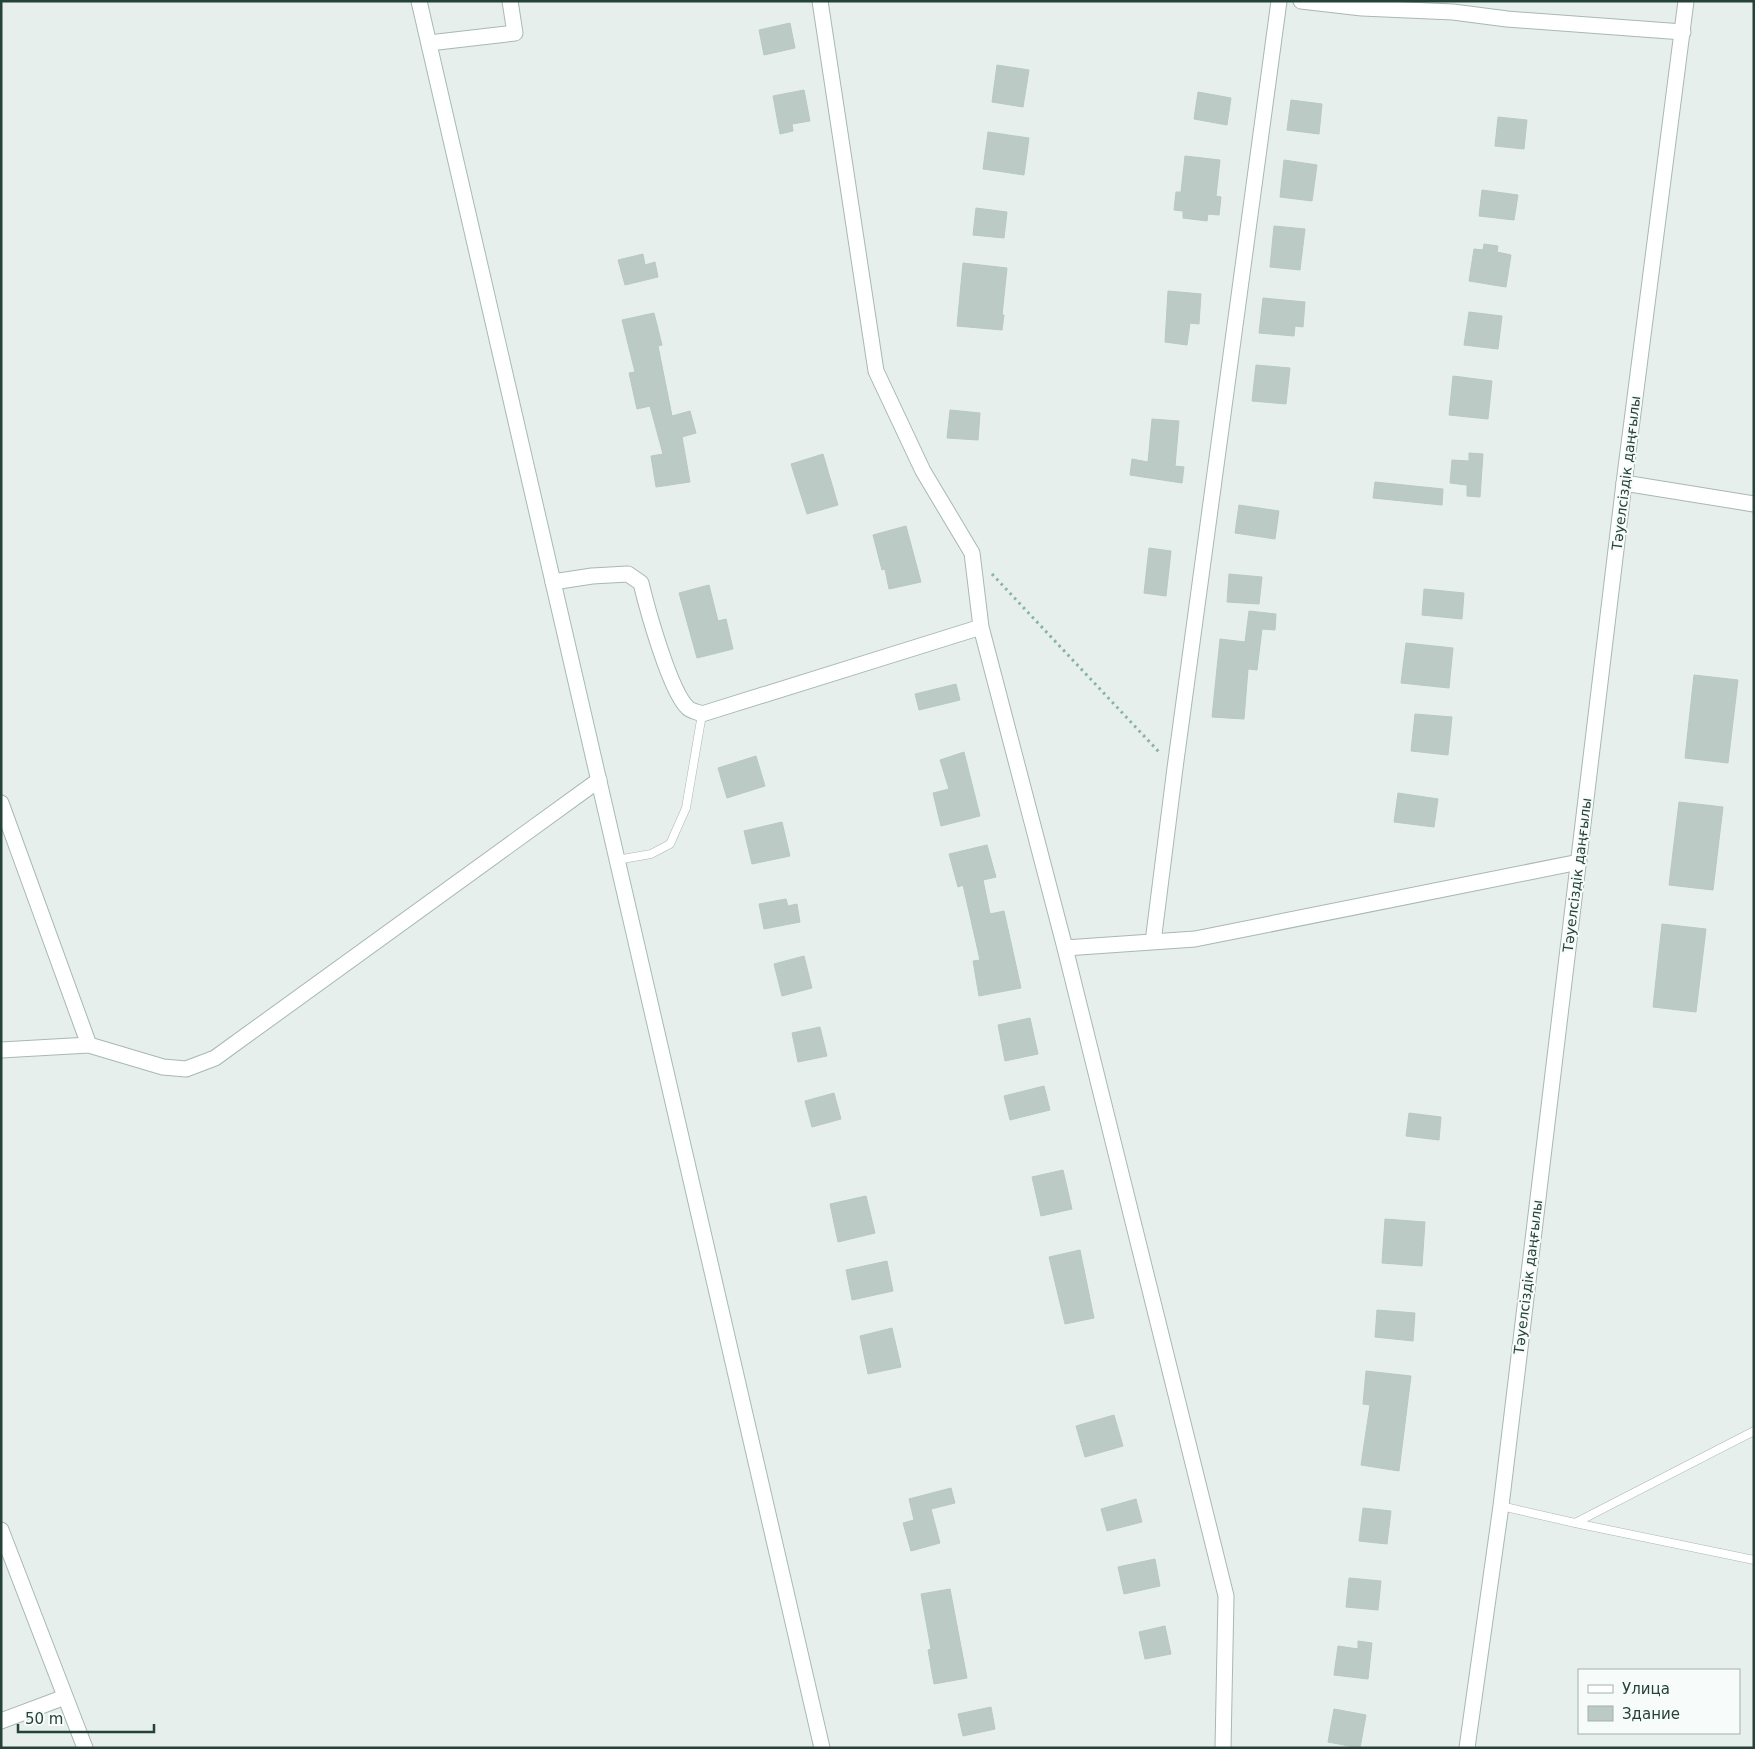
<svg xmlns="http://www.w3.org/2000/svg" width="1755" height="1749" font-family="'DejaVu Sans',sans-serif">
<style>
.building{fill:#bbcac4;stroke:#b8c9c2}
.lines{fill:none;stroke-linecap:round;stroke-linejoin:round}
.service-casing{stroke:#a8b8b2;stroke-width:9}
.minor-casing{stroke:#a8b8b2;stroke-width:17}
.tertiary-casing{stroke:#a8b8b2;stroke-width:17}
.secondary-casing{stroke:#a4bbb3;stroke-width:17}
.path{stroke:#86b3a5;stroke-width:3;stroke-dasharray:2.5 4;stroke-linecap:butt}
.service{stroke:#fff;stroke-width:8}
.minor{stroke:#fff;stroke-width:15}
.tertiary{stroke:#fff;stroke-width:15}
.secondary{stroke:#fff;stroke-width:15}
.labels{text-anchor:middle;stroke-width:4;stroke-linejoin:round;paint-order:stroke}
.street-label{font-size:14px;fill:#24423a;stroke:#f7fbf9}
</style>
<rect width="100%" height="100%" fill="#e6efeb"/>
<!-- building -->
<path class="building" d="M790,23L795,48L764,55L759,30Z
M997,65L1029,70L1023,107L992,102Z
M804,90L810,121L792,124L793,131L780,134L773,96Z
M1198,92L1231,98L1227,125L1194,119Z
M1291,100L1322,104L1319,134L1287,130Z
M1498,117L1527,120L1524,149L1495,146Z
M988,132L1029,138L1024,175L983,169Z
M1185,156L1220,160L1216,196L1221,197L1219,215L1208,214L1207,221L1183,218V211L1174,210L1176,192H1181Z
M1284,160L1317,165L1312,201L1280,197Z
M1482,190L1518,195L1514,220L1479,216Z
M976,208L1007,212L1004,238L973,235Z
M1274,226L1305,229L1300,270L1270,267Z
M1484,244L1498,246L1497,252L1511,255L1506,287L1469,281L1474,249L1483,250Z
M643,254L645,265L655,262L658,277L625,285L618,260Z
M963,263L1007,268L1002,315H1004L1002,330L957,326Z
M1168,291L1201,294L1199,324L1190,323L1187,345L1165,342Z
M1263,298L1305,302L1303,327L1295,326L1294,336L1259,333Z
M1469,312L1502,316L1498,349L1464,345Z
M654,313L662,345L658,346L672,416L690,411L696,433L682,437L690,482L656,487L651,456L663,454L650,406L637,409L629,373L635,372L622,320Z
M1256,365L1290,368L1286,404L1252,401Z
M1453,376L1492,381L1488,419L1449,415Z
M950,410L980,413L978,440L947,438Z
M1152,419L1179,421L1175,466L1184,467L1182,483L1130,475L1132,459L1148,462Z
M1469,453L1483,454L1480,497L1467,496V485L1450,483L1452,460L1469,461Z
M823,454L838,505L807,514L791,464Z
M1375,482L1443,489L1442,505L1373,498Z
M1239,505L1279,511L1275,539L1235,533Z
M906,526L921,582L889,589L885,569L882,570L873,535Z
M1149,548L1171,551L1166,596L1144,593Z
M1229,574L1262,577L1259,604L1227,602Z
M709,585L718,621L726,619L733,649L697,658L679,593Z
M1424,589L1464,593L1462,619L1422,615Z
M1249,611L1276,614L1275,630L1262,629L1257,670L1248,669L1244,719L1212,717L1220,639L1245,642Z
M1406,643L1453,648L1449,688L1401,683Z
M1694,675L1738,680L1728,763L1685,758Z
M956,684L960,700L919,710L915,694Z
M1415,714L1452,717L1448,755L1411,751Z
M964,752L980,816L941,826L933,793L949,789L940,760Z
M756,756L765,786L727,798L718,768Z
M1398,793L1438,799L1434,827L1394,822Z
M1679,802L1723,807L1713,890L1669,885Z
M782,822L790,856L752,864L744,831Z
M987,845L996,877L983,880L990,914L1004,911L1021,988L979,996L973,961L980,960L963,885L958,887L949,854Z
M786,899L788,906L797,904L800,922L764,929L759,904Z
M1662,924L1706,929L1696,1012L1653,1007Z
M804,956L812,988L782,996L774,964Z
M1030,1018L1038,1054L1005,1061L998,1025Z
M820,1027L827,1056L798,1062L792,1033Z
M1044,1086L1050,1110L1010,1120L1004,1096Z
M834,1093L841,1119L812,1127L805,1101Z
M1409,1113L1441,1117L1439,1140L1406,1136Z
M1063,1170L1072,1209L1041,1216L1032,1177Z
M866,1196L875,1233L838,1242L830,1204Z
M1385,1219L1425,1222L1422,1266L1382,1263Z
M1080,1250L1094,1318L1065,1324L1049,1257Z
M887,1261L893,1291L852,1300L846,1270Z
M1377,1310L1415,1313L1413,1341L1375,1337Z
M892,1328L901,1367L868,1374L860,1336Z
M1366,1371L1411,1376L1399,1471L1361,1465L1370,1405L1363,1404Z
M1114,1415L1123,1446L1085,1457L1076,1426Z
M951,1488L955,1503L931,1509L940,1543L911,1551L903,1523L914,1520L909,1499Z
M1136,1499L1142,1522L1107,1531L1101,1509Z
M1363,1508L1391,1511L1387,1544L1359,1541Z
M1155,1559L1160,1586L1124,1594L1118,1567Z
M1349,1578L1381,1581L1378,1610L1346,1607Z
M950,1589L967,1678L934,1684L928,1650L931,1649L921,1594Z
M1165,1626L1171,1654L1145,1659L1139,1632Z
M1358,1641L1372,1643L1368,1679L1334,1675L1338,1646L1358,1649Z
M991,1707L995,1729L963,1736L958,1714Z
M1334,1709L1366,1715L1360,1748L1328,1742Z"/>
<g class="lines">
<!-- service casing -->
<g class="service-casing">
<path id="service" d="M617,860L651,854L670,844L686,808L702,714
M1501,1506L1575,1523L1754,1431
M1575,1523L1754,1560"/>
</g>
<!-- minor casing -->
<g class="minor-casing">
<path id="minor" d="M820,1L876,371L923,471L972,553L981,627L1065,948L1226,1596L1223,1748
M1301,1L1362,8L1453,12L1507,19L1683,32
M429,43L515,33L510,1
M1624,483L1754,504
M553,582L592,576L628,574L641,583C647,608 670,692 688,708C691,711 698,712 702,714L981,627
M1,803L89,1045
M1153,942L1175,768L1279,1
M1065,948L1195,939L1579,862
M1,1050L89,1045L163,1067L186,1069L215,1058L599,780
M1,1530L85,1748
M1,1721L65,1697"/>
</g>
<!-- tertiary casing -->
<g class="tertiary-casing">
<path id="tertiary" d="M1467,1748L1501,1506L1624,483L1686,1"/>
</g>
<!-- secondary casing -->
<g class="secondary-casing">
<path id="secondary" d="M419,1L822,1748"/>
</g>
<!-- path -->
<path class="path" d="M992,574L1160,753"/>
<!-- service -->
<use href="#service" class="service"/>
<!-- minor -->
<use href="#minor" class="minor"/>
<!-- tertiary -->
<use href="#tertiary" class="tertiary"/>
<!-- secondary -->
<use href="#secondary" class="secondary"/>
</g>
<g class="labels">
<!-- street labels -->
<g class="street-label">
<text transform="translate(1626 473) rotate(-83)" y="5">Тәуелсіздік даңғылы</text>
<text transform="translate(1577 875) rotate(-83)" y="5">Тәуелсіздік даңғылы</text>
<text transform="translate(1528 1277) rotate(-83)" y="5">Тәуелсіздік даңғылы</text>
</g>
</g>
<!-- border -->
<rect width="1755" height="1749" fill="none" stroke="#24423a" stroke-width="5"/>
<!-- legend -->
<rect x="1578" y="1669" width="162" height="65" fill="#f7fbf9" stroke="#a3b1ad"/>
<rect x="1588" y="1685" width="25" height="8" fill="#ffffff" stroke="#a3b1ad"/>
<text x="1622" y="1694" font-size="15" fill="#24423a">Улица</text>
<rect x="1588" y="1706" width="25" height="15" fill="#bbcac4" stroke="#a3b1ad"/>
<text x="1622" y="1719" font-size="15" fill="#24423a">Здание</text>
<!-- scale -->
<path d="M18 1724v8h136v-8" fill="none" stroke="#24423a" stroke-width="2.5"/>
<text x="25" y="1724" font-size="15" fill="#24423a" stroke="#f7fbf9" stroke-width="4" paint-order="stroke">50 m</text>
</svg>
